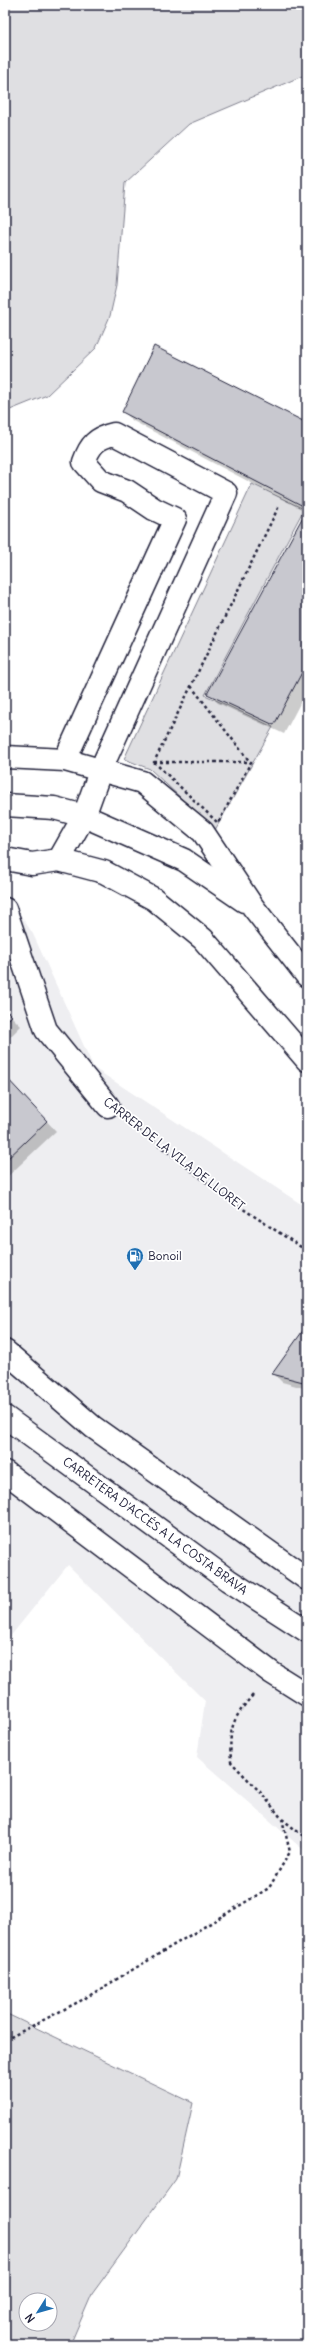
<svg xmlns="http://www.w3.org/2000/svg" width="312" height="2350" font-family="Delius,sans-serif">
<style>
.built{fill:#eeeef1}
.green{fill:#dfdfe2;stroke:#80808e;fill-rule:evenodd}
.shadow{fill:#0003}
.building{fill:#c8c8cf;stroke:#22223b}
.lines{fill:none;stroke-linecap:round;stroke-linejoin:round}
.minor-casing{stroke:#22223b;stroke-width:25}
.major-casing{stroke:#22223b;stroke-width:25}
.path{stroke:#22223b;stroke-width:2.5;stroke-dasharray:3 3;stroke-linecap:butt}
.minor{stroke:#fff;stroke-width:22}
.major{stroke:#fff;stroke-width:22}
.labels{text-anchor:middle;stroke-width:3.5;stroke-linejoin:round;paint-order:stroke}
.street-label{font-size:12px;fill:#22223b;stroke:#fff}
.poi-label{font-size:12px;fill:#22223b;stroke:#fff;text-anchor:start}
</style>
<rect width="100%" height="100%" fill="#fff"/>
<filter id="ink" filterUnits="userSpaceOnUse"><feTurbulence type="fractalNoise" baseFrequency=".025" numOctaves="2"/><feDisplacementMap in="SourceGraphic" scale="8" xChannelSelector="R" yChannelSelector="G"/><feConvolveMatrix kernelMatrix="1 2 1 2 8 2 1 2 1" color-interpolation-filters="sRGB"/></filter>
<g filter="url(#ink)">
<!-- built -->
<path class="built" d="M5,892L33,934L94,1068L307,1208V1853L197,1757L205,1701L68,1565L5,1643Z"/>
<!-- green -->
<path class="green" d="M5,5H307V74L189,124L125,183L117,285L110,316L96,348L47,395L5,412Z
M252,484L304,509L205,695L273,727L215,830L150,769L124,759Z
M5,2013L193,2103L176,2179L92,2294L70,2345H5ZM26,2300H50V2324H26Z"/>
<!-- shadow -->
<path class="shadow" d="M124,412L307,424V690L284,734L218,703L209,694L307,512L133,421Z
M5,1010L21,1026L5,1042Z
M5,1077L56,1131L5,1179Z
M307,1327V1389L282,1382L273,1373Z"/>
<!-- building -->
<path class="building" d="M154,346L307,423V508L122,412Z
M307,509V663L274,725L207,694Z
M5,1009L12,1016L5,1023Z
M5,1076L47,1121L5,1161Z
M307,1325V1383L272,1374Z"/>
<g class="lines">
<!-- minor casing -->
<g class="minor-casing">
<path id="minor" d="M5,757L65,760L142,782L203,832L253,907L307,976
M5,805L54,808L84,816L184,860L244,901
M5,859L32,864L59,860L84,816L101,769L226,493L114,434C96,438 90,445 84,462L101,481L127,491L154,509L175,519L65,760
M59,860L104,872L154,899L203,939L307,1060
M5,909L46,1030L108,1106
M5,1351L93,1427L307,1579
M5,1472L272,1673L307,1695"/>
</g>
<!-- major casing -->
<g class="major-casing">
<path id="major" d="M5,1417L228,1580L307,1631"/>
</g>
<!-- path -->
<path class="path" d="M191,686L250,762
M156,758L279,506
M154,762H251L218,823Z
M129,1122L228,1199L307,1251
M253,1695C231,1720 229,1729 231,1762L263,1795L282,1819L307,1839
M5,2040L82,2000L269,1888L290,1852L282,1819"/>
<!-- minor -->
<use href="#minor" class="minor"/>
<!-- major -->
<use href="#major" class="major"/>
</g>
</g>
<!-- icons -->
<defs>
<g id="fuel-pin" transform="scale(0.9)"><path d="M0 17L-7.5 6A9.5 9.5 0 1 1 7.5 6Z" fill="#1f6fb2" stroke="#fff"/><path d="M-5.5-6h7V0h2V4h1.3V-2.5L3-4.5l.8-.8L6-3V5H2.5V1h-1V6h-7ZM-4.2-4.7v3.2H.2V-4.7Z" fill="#fff"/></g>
</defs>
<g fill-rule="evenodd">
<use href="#fuel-pin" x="135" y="1256"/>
</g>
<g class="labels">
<!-- street labels -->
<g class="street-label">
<text transform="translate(174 1154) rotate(38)" y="4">CARRER DE LA VILA DE LLORET</text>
<text transform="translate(155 1526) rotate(36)" y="4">CARRETERA D'ACCÉS A LA COSTA BRAVA</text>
</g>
<!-- poi labels -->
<g class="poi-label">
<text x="148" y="1260">Bonoil</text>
</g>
</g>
<!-- margin -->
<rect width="312" height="2350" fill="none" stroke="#fff" stroke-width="20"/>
<rect x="10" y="10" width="292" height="2330" fill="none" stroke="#22223b" stroke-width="1.5" filter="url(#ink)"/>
<!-- north arrow -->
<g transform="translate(38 2312) rotate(233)"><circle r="19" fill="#ffffff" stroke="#a7a7b1"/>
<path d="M0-3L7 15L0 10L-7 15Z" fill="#1f6fb2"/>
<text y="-6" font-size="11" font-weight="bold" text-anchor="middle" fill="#22223b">N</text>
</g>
</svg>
